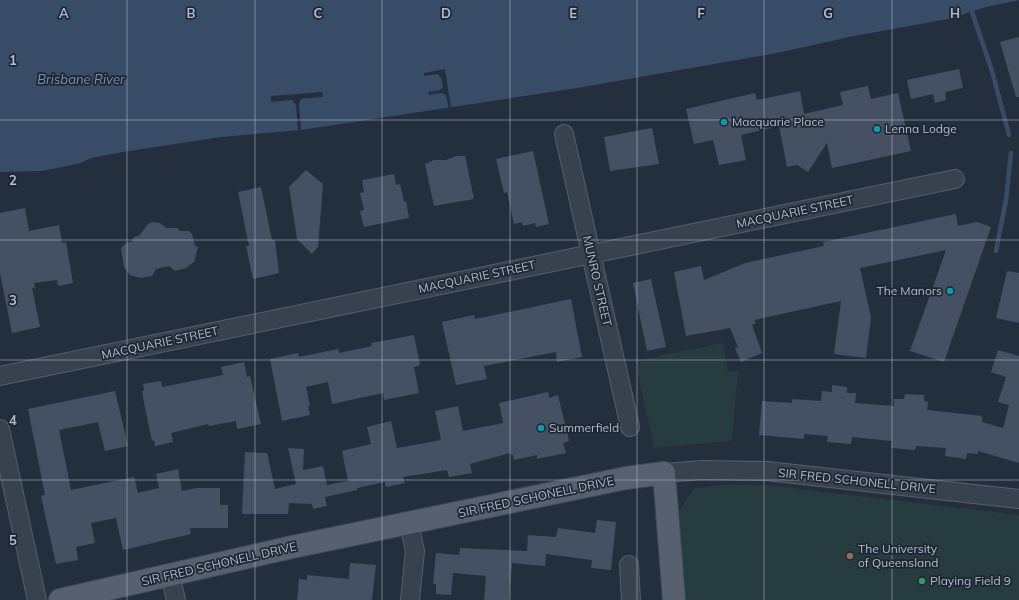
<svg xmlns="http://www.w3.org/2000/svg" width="1019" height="600" font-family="Mulish,sans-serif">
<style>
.green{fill:#263c3f}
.water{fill:#394c67}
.pier{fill:#242f3e}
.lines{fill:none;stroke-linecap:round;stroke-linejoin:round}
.stream{stroke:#394c67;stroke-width:4.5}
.building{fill:#455162}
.minor-casing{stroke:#565f6c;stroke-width:20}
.major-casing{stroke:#414a57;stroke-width:24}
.minor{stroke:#38414e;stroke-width:18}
.major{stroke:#56606e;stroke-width:22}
.grid{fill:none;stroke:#b4bcc9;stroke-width:1;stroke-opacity:0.55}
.culture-dot{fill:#0f9aa8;stroke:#1d2633;stroke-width:1.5}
.education-dot{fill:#8d6e63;stroke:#1d2633;stroke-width:1.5}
.leisure-dot{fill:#2e9e5b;stroke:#1d2633;stroke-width:1.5}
.labels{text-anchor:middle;stroke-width:3.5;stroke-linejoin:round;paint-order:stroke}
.poi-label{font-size:12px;fill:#b4bcc9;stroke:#1d2633;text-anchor:start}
.street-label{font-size:12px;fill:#b4bcc9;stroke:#1d2633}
.water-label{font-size:13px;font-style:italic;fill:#7c92b1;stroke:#1d2633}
.grid-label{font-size:13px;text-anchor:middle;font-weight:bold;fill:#b4bcc9;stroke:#1d2633;stroke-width:3.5;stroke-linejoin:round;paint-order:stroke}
</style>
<rect width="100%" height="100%" fill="#242f3e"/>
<!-- green -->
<path class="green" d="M723,343L728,372L738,371L732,441L654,448L635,361Z
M719,485H766L1019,515V600H684L678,513L693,489Z"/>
<!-- water -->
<path class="water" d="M0,0H1019L986,7L948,19L854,36L777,53L577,88L301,130L221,137L123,152L91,158L81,163L42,171L0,172Z"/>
<!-- pier -->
<path class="pier" d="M445,69L451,108L449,109L446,95L441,93L429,95L428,92L440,90L443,87L441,77L437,74L424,76V73Z
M322,92L323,97L301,99L299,104L301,130H298L296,105L292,100L271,102V96Z"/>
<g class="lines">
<!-- stream -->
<path class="stream" d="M972,12L992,71L1009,135
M996,251L1006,200L1011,153"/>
</g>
<!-- building -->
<path class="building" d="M1019,37V97H1016L1000,42Z
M959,69L963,88L945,92L946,100L935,103L933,94L911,99L907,80Z
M868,86L871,99L898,93L911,151L832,168L827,143L808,172L797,165L787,167L779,126L741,135L746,160L719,165L713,140L694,144L686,109L755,93L757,100L800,91L804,114L843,105L840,92Z
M652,128L659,164L610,171L604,137Z
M533,151L549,224L536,227L535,223L523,226L522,222L514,224L507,192L504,193L496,159Z
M456,156H465L474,199L434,206L425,164L434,160H446Z
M306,170L323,184L318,247L312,254L297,239L289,187Z
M394,174L396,185L400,184L404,202L406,201L409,218L364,227L360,211L364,210L360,193L364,192L362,180Z
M261,187L272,240H275L279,273L253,279L246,246H249L238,192Z
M25,208L29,231L59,225L62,243L66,242L73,283L58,286L57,280L34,283L35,288H32L40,327L12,333L0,273V213Z
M956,214L958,226L977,222L991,227L944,362L910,351L946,250L860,268L871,317L866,358L834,354L841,301L754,320L756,323L752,325L762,353L741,362L735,348L738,347L730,328L686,336L674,272L701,266L704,280L745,263L824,246L823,242Z
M152,222L160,223L166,228H177L180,231H189L192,234L195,246L198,247L194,262L186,268L175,271L169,266L156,269L152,276L141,278L130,275L124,267L121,248L127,242H131L134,237L139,236L148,224Z
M1007,271L1019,273V323L996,318Z
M651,279L666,347L647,351L633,283Z
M571,299L582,357L557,362L556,352L484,366L487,379L456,385L442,322L474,315L475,319Z
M414,335L420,365L414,367L419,393L384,400L383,393L332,404L328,382L306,387L310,406H308L310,415L282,421L270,359L298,353L299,357L338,349L339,353L372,346L371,343Z
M998,350L1019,356V463L978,451V454L967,453L966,459L945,456L946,448L916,446L915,450L891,448L892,441L852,437L851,444L827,442L828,436L804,434V439L759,435L762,401L792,403V399L821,401L822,391L832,392V385L847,387V393H856L855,403L894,406V399H904L905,394L924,395V401L928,402L927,410L982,416V422L1003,428L1009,405L998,402L1006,377L991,372Z
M244,362L247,377L250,376L261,424L237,429L236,421L209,426L208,424L171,433L173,442L155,446L154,440L152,441L144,403L142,391L144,390L143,384L161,381L162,387L223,375L221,367Z
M115,391L128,446L105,451L98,422L59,430L71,490L134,477L138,493L159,488L156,474L178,469L182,491L196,488H220V505H228V528H190L191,534L123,550L116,518L91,523L95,543L76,547L78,560L56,564L41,496L45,495L28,409Z
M548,392L549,398L558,395L569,441L563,443L566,453L537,459V455L514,460L513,455H511L510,453L470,464L472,473L449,477L447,470L403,477L405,483L386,487L385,482L357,488V490L325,497L327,506L313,509L312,504L289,503L288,514H242L245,452L267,453L275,489L296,484L288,448L304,449L303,470L323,466L327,485L348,481L342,451L371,444L367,427L391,421L397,448L441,440L435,411L458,406L463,431L503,423L499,403Z
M597,520L616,522L611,570L591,568L592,560L546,554L545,566L512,563L509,600H484L486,576L453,573L451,595L436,594V584H433L436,553L459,555L460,548L527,551L528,535L556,537L558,528L595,533Z
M350,563L376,565L372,600H297L299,579L307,580V575L349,579Z"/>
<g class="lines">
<!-- minor casing -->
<g class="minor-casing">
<path id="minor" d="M564,134L630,427
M0,376L955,179
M0,429L37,600
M664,473L702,470L767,471L1019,499
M409,523L415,551L410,600
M629,565L631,600
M170,575L176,600"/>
</g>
<!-- major casing -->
<g class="major-casing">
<path id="major" d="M60,600L292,547L626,478L664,473L674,600"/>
</g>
<!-- minor -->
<use href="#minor" class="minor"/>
<!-- major -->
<use href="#major" class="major"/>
</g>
<!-- grid -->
<path class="grid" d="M127,0V600M255,0V600M382,0V600M510,0V600M637,0V600M764,0V600M892,0V600M0,120H1019M0,240H1019M0,360H1019M0,480H1019"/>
<!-- markers -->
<g class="culture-dot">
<circle cx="724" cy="122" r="4"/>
<circle cx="877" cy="129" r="4"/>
<circle cx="950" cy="291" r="4"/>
<circle cx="541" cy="428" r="4"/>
</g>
<circle class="education-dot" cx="850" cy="556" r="4"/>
<circle class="leisure-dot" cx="922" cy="581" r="4"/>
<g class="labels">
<!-- poi labels -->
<g class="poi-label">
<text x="732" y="126">Macquarie Place</text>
<text x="885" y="133">Lenna Lodge</text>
<text x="942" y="295" text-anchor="end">The Manors</text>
<text x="549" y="432">Summerfield</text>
<text x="858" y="553">The University<tspan x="858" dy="14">of Queensland</tspan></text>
<text x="930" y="585">Playing Field 9</text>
</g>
<!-- street labels -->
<g class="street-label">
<text transform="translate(795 212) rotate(-12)" y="4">MACQUARIE STREET</text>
<text transform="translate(477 277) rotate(-12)" y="4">MACQUARIE STREET</text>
<text transform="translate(597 281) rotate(77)" y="4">MUNRO STREET</text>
<text transform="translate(160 343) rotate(-12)" y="4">MACQUARIE STREET</text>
<text transform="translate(857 481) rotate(6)" y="4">SIR FRED SCHONELL DRIVE</text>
<text transform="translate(536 497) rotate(-12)" y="4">SIR FRED SCHONELL DRIVE</text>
<text transform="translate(219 564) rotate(-13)" y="4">SIR FRED SCHONELL DRIVE</text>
</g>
<!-- water labels -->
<g class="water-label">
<text x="81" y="84">Brisbane River</text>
</g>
</g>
<g class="grid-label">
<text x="64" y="18">A</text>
<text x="191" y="18">B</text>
<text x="318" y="18">C</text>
<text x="446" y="18">D</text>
<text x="573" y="18">E</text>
<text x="701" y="18">F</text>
<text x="828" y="18">G</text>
<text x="955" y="18">H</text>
<text x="13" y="65">1</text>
<text x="13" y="185">2</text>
<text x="13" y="305">3</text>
<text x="13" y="425">4</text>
<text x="13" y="545">5</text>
</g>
</svg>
